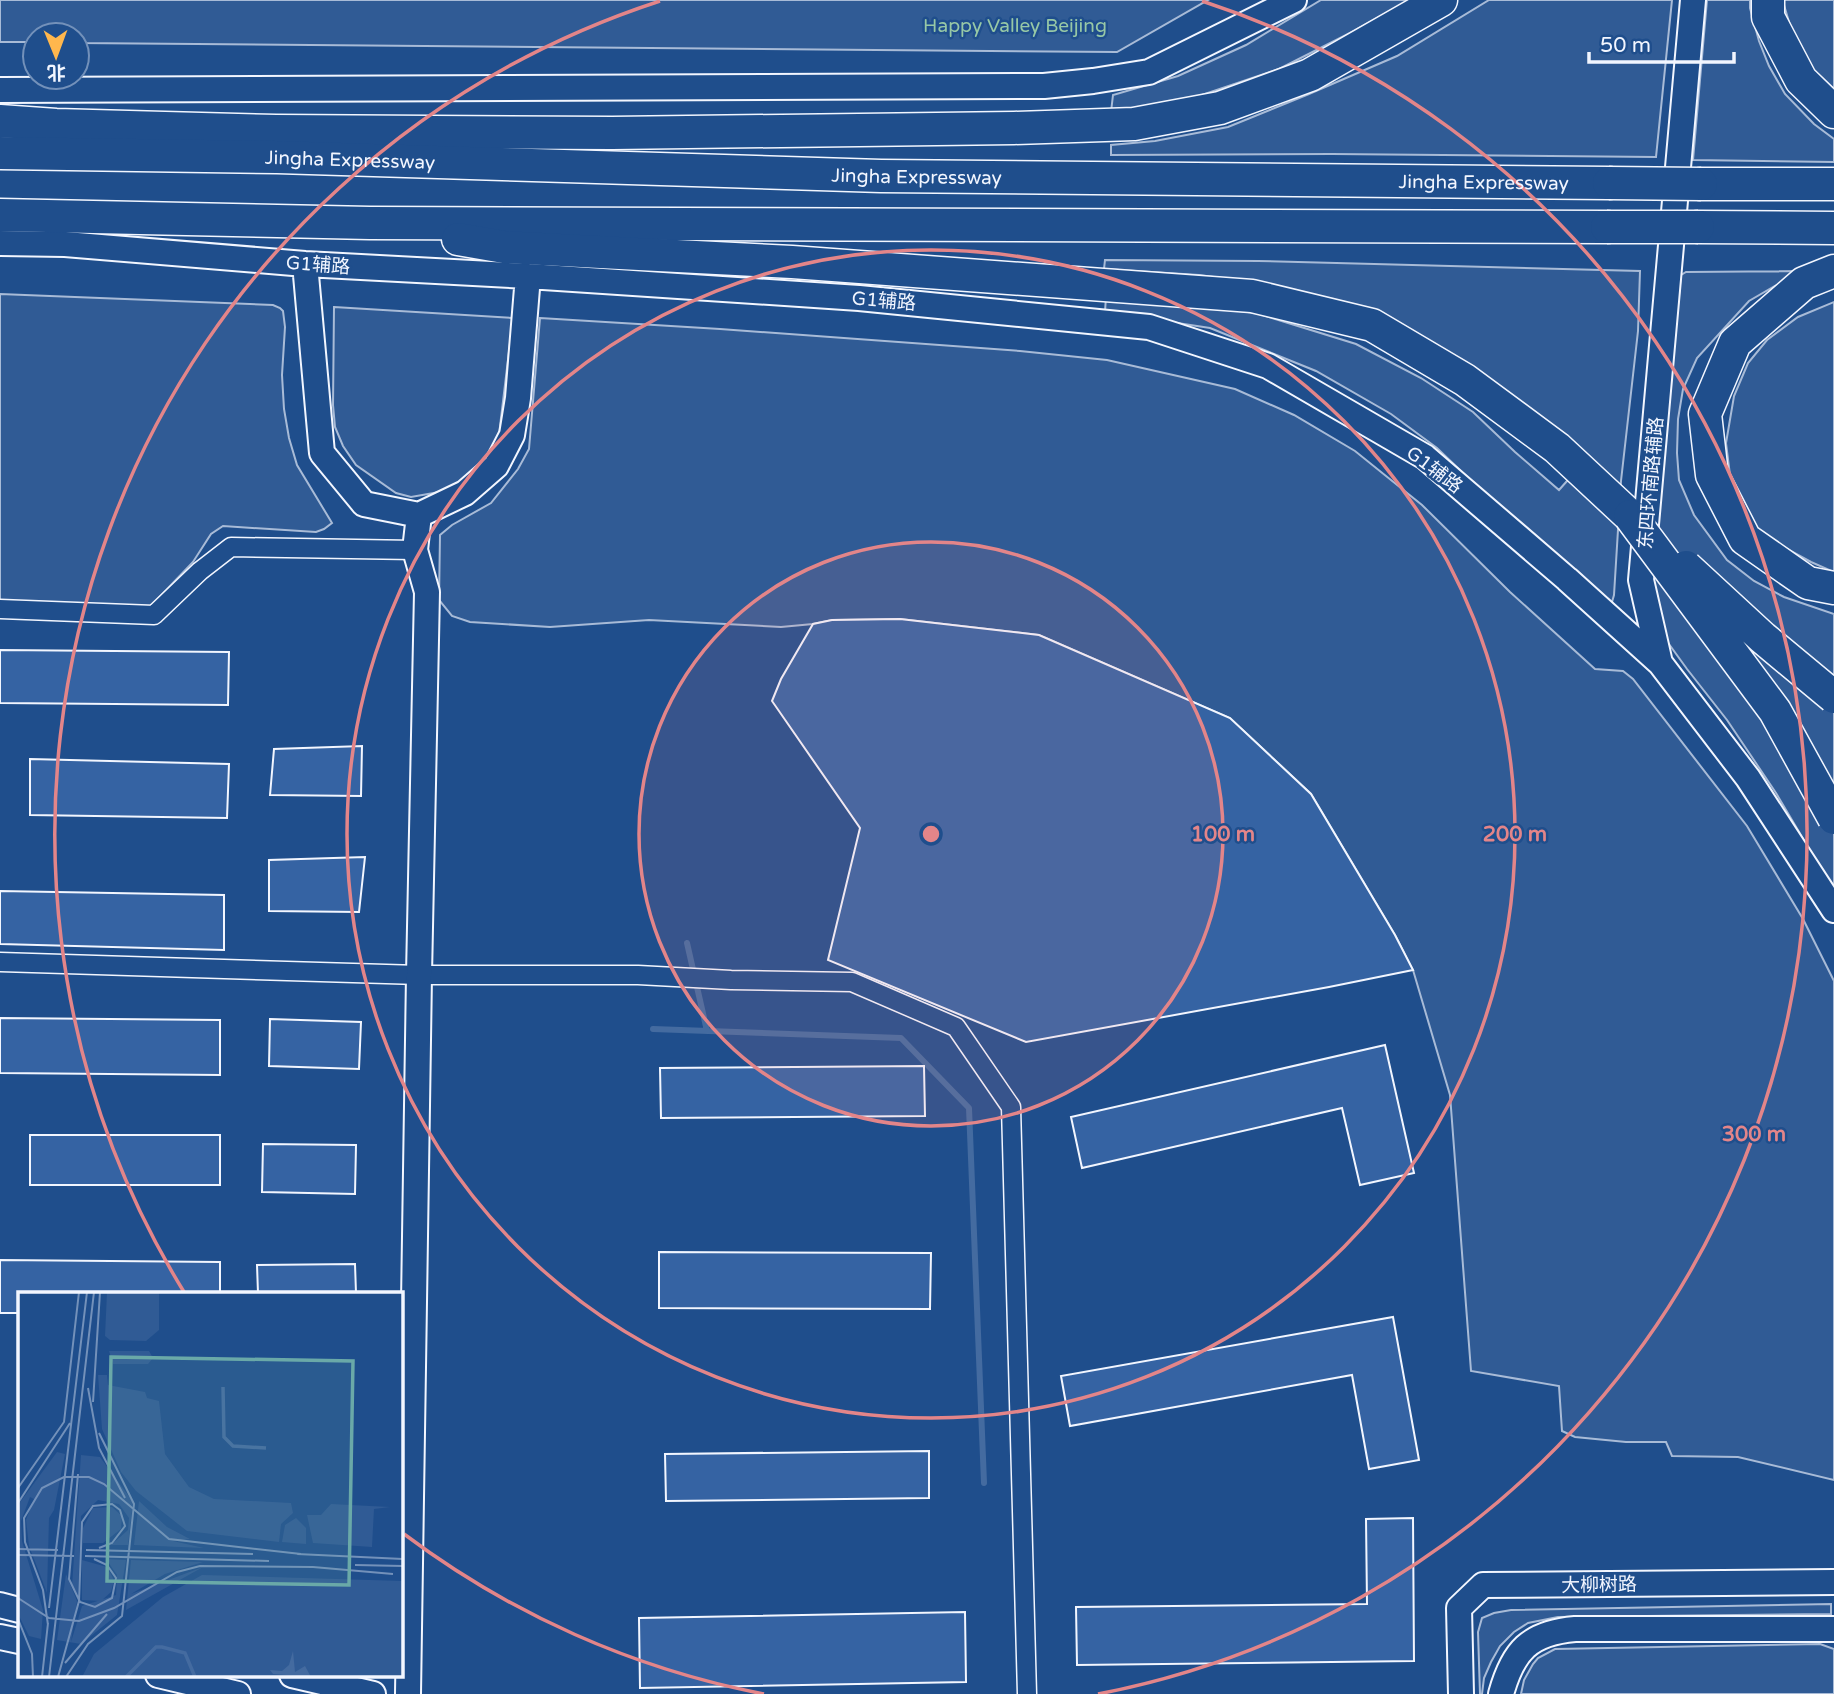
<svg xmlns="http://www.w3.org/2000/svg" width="1834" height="1694" font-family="'Varela Round','Noto Sans SC',sans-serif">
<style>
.built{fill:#305b95;stroke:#a8bbd7;stroke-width:2}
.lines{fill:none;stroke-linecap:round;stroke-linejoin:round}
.stream{stroke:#446ba0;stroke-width:6}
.building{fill:#3563a3;stroke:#f2f6ff;stroke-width:2}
.street-casing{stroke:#f2f6ff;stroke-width:21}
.secondary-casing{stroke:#f2f6ff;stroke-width:28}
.highway-casing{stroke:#f2f6ff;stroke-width:35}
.street{stroke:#1f4e8c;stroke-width:18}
.secondary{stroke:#1f4e8c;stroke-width:24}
.highway{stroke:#1f4e8c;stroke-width:32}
.highway-bridge-casing{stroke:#f2f6ff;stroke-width:35;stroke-linecap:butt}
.highway-bridge{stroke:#1f4e8c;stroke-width:32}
.ring{fill:none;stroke:#e38589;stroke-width:3.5}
.labels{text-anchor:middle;stroke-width:5;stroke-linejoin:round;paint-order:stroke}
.park-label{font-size:19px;fill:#97c8a6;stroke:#1f4e8c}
.street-label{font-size:19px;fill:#f2f6ff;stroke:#1f4e8c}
.inset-river{fill:none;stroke:#446ba0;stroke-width:3.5}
.inset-road{fill:none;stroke:#7391ba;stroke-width:2}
.view{fill:#6aa9a8;fill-opacity:0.15;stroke:#6aa9a8;stroke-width:3.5}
.inset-edge{fill:none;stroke:#f2f6ff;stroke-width:3.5}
.centre{fill:#e38589;stroke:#1f4e8c;stroke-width:3.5}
.ring-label{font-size:21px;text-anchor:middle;font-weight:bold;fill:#e38589;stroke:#1f4e8c;stroke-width:5;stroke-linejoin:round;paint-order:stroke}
</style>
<rect width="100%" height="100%" fill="#1f4e8c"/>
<!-- built -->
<path class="built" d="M0,0H1208L1117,52L77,43V35H35V42H0Z
M1321,0H1410L1350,33L1279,69L1187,100L1111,112L1113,95L1178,76L1246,45Z
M1489,0H1672L1656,157L1332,154L1111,155V145L1155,141L1228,127L1309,94L1397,56Z
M1707,0H1750V8L1759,41L1769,66L1785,94L1814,124L1834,139V162L1693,160Z
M1784,0H1834V96L1799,56L1784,5Z
M1105,260L1258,261L1640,271L1638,331L1621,481L1614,595L1612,602L1607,604L1487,496L1437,448L1391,414L1316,371L1210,328L1105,312L1106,296L1256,313L1356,344L1421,378L1473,412L1515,452L1559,490L1583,463L1513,405L1251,282L1199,275L1104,269Z
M1811,271L1775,286L1749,301L1697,358L1683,389L1678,419L1677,453L1679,480L1694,515L1727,560L1754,581L1784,597L1834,614V891L1776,793L1727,720L1687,669L1661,633L1652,601L1657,516L1681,275L1686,272Z
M0,294L273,305L280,308L283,311L285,327L282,375L284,409L289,438L297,465L332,523L324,529L316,532L223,526L211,534L193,562L150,607L0,604Z
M1834,302V572L1811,562L1760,534L1732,491L1726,443L1734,396L1748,363L1767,340L1798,317Z
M334,307L513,318L498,443L484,465L469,477L445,491L411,497L396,493L356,465L343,446L335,427L333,405Z
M540,318L720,329L1020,351L1107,360L1235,389L1294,415L1355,451L1422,505L1510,592L1595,669L1623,671L1633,679L1747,826L1803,919L1834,981V1480L1738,1457L1672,1456L1666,1442H1626L1575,1437L1562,1431L1559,1386L1471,1371L1450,1095L1413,970L1395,935L1311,794L1230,718L1039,635L900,619L832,620L813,624L781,627L649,620L550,627L470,622L452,616L439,600L440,535L452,525L491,503L518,469L529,449Z
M1831,1604V1614L1558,1617L1528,1623L1514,1632L1500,1646L1491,1662L1484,1678L1482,1694H1480L1478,1632L1482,1618L1494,1613L1511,1610Z
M1820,1644L1834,1649V1694H1521L1524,1680L1533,1664L1538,1658L1555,1649Z"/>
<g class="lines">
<!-- stream -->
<path class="stream" d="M687,943L707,1031
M653,1029L901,1038L969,1108L984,1483"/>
</g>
<!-- building -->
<path class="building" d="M900,619L1039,635L1230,718L1311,794L1395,935L1413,970L1329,987L1026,1042L828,960L860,828L772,701L781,679L813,624L832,620Z
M0,650L229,652L228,705L0,703Z
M362,746L361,796L270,795L274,749Z
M30,759L229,764L227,818L30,815Z
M365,857L359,912L269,911V860Z
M0,891L224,895V950L0,944Z
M0,1018L220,1020V1075L0,1073Z
M270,1019L361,1022L359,1069L269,1066Z
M1385,1045L1414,1173L1360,1185L1342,1108L1082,1168L1071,1117Z
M924,1066L925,1116L661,1118L660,1068Z
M30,1135H220V1185H30Z
M263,1144L356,1145L355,1194L262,1192Z
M659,1252L931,1253L930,1309L659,1308Z
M0,1260L220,1262V1293H19V1313H0Z
M355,1264L356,1293H258L257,1265Z
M1393,1317L1419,1460L1369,1469L1352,1375L1070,1426L1061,1376Z
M929,1451V1498L666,1501L665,1454Z
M1413,1518L1414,1661L1077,1665L1076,1607L1367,1604L1366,1519Z
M965,1612L966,1682L640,1688L639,1618Z"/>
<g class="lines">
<!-- street casing -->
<g class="street-casing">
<path id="street" d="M0,609L154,615L200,571L231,547L415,550
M0,962L419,975H638L731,980L852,982L956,1027L1011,1107L1027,1694"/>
</g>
<!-- secondary casing -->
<g class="secondary-casing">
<path id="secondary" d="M1693,0L1641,580L1660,663L1748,778L1834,910
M0,90L1044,86L1093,81L1149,72L1294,0
M0,243L65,244L305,264L528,276L859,298L1149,327L1268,366L1425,457L1567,579L1660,663
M305,264L322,453L364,504L419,515L415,550L427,592L419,975L408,1694
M419,515L465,493L496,466L512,435L518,398L528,276
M0,1605L19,1610
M0,1637L19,1641
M158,1675L238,1694
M292,1675L373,1694
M1461,1694L1459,1608L1483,1585L1834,1582
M1501,1694C1513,1651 1529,1633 1575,1629H1834"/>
</g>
<!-- highway casing -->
<g class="highway-casing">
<g id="highway">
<path d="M1768,0V17L1801,80L1834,112"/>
<path d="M0,121L56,125L276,131L612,133L1014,128L1134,124L1220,108L1310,75L1441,0"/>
<path id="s1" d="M0,153L277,157L881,176L1609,183"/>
<path d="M1701,184H1834"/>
<path d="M0,215L370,223L1607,227"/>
<path d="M1698,227L1834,228"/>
<path d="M458,239L504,247L792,262L1252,296L1372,325L1465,380L1557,448L1630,516"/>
<path d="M1834,271L1804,283L1735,343L1705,414L1712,475L1745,539L1808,583L1834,588"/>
</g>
</g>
<!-- street -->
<use href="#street" class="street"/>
<!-- secondary -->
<use href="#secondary" class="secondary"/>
<!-- highway -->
<use href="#highway" class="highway"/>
<!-- highway-bridge casing -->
<g class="highway-bridge-casing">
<path id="highway-bridge" d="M1609,183L1701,184
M1607,227H1698
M1630,516L1775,711L1834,818
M1686,567L1763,638L1834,697"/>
</g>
<!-- highway-bridge -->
<use href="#highway-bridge" class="highway-bridge"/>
</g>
<!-- distance rings -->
<circle cx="931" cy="834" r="292" fill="#e38589" fill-opacity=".12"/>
<g class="ring">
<circle cx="931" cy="834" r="292"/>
<circle cx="931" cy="834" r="584"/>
<path d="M764 1694A876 876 0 0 1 404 1534M184 1292A876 876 0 0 1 660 1M1202 1A876 876 0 0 1 1098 1694"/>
</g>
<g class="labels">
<!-- park labels -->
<g class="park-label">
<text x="1015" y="32">Happy Valley Beijing</text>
</g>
<!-- street labels -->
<g class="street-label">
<text dy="7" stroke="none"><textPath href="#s1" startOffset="350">Jingha Expressway</textPath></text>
<text dy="7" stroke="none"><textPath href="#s1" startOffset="917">Jingha Expressway</textPath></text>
<text dy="7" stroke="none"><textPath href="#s1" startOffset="1484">Jingha Expressway</textPath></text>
<text transform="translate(318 264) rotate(4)" y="7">G1辅路</text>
<text transform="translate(884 300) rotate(5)" y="7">G1辅路</text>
<text transform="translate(1435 469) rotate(37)" y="7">G1辅路</text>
<text transform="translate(1650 483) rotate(-85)" y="7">东四环南路辅路</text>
<text transform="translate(1599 1584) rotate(-1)" y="7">大柳树路</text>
</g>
</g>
<!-- overview -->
<g transform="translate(18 1292)">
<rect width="385" height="385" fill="#1f4e8c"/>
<path d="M89,0H141V38L128,49L92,48L87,44ZM91,59H131L135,66L130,72H95ZM80,83H89L90,93L127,100L129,106L141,109L147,162L171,195L196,207L273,211L275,221L263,232L261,250L169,239L118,199L103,180L84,137ZM39,160L47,162L36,218L31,226L29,301L11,254L8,228L16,207L12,205L3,229L4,249L25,318L23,347L11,344L0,322V213ZM63,163L82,165L115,210L110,253H93L110,238L111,226L101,212L80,208L63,224L60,304L54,294ZM121,209L149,235L172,247L155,249L186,256L116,253ZM313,212L372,215L356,217L354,255L295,251L289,223H303ZM94,215L104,224L103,237L85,251H65V236L75,216ZM278,226L288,236V252L264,250L267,233ZM88,267L108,268L99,323L63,352L39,348L48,282L59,309L53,350L64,314L98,303L99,283ZM64,268L89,275L96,288L93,300L83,309L64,308ZM113,268L185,270L147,282L113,302L185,275L108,318ZM184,283L385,289V385H64L76,362L145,305Z" fill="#305b95"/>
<path d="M275,359L277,380L287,374L293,385L255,382L252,378L264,379L271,373Z" fill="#446ba0"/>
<path class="inset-river" d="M205,95L206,145L215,154L248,156M108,385L138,355H144L167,361L177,385"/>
<path class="inset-road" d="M70,96L81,156L107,206M75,110L82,0M60,182L51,287L62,310L77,315L94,306L98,286L89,273L76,267M0,196L46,130L61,0M0,211L52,131M0,257L40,258M68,258L235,262M279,262L385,267M0,263L56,264M67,264L251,269M337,273L385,274M0,306L31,326L61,329L96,316L159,280L182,274L295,275L375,282M31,316L69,0M0,327L14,362L15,385M30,333L25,298L7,250L6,226L24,196L46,185H71L86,192L151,247L283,262M47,371L89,322M24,385L30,331M31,385L76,0M40,385L61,309L64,230L75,214L94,212L102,218L107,234L94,251L81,256M48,385L70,352L104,324L116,212L81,141"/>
<path class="view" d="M93,65L335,69L331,293L89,289Z"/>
<rect width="385" height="385" class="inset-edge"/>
</g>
<circle cx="931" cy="834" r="10" class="centre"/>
<g class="ring-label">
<text x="1223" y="841">100 m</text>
<text x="1515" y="841">200 m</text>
<text x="1754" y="1141">300 m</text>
</g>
<!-- north arrow -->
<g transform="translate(56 56) rotate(179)"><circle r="33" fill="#1f4e8c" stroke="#7391ba" stroke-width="2"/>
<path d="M0-5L12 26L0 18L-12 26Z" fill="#ffb74d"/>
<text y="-10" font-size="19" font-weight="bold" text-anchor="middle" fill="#f2f6ff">北</text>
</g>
<!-- scale -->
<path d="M1589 52v10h145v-10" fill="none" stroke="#f2f6ff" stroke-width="3.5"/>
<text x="1600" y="52" font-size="21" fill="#f2f6ff" stroke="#1f4e8c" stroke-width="5" paint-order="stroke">50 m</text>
</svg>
